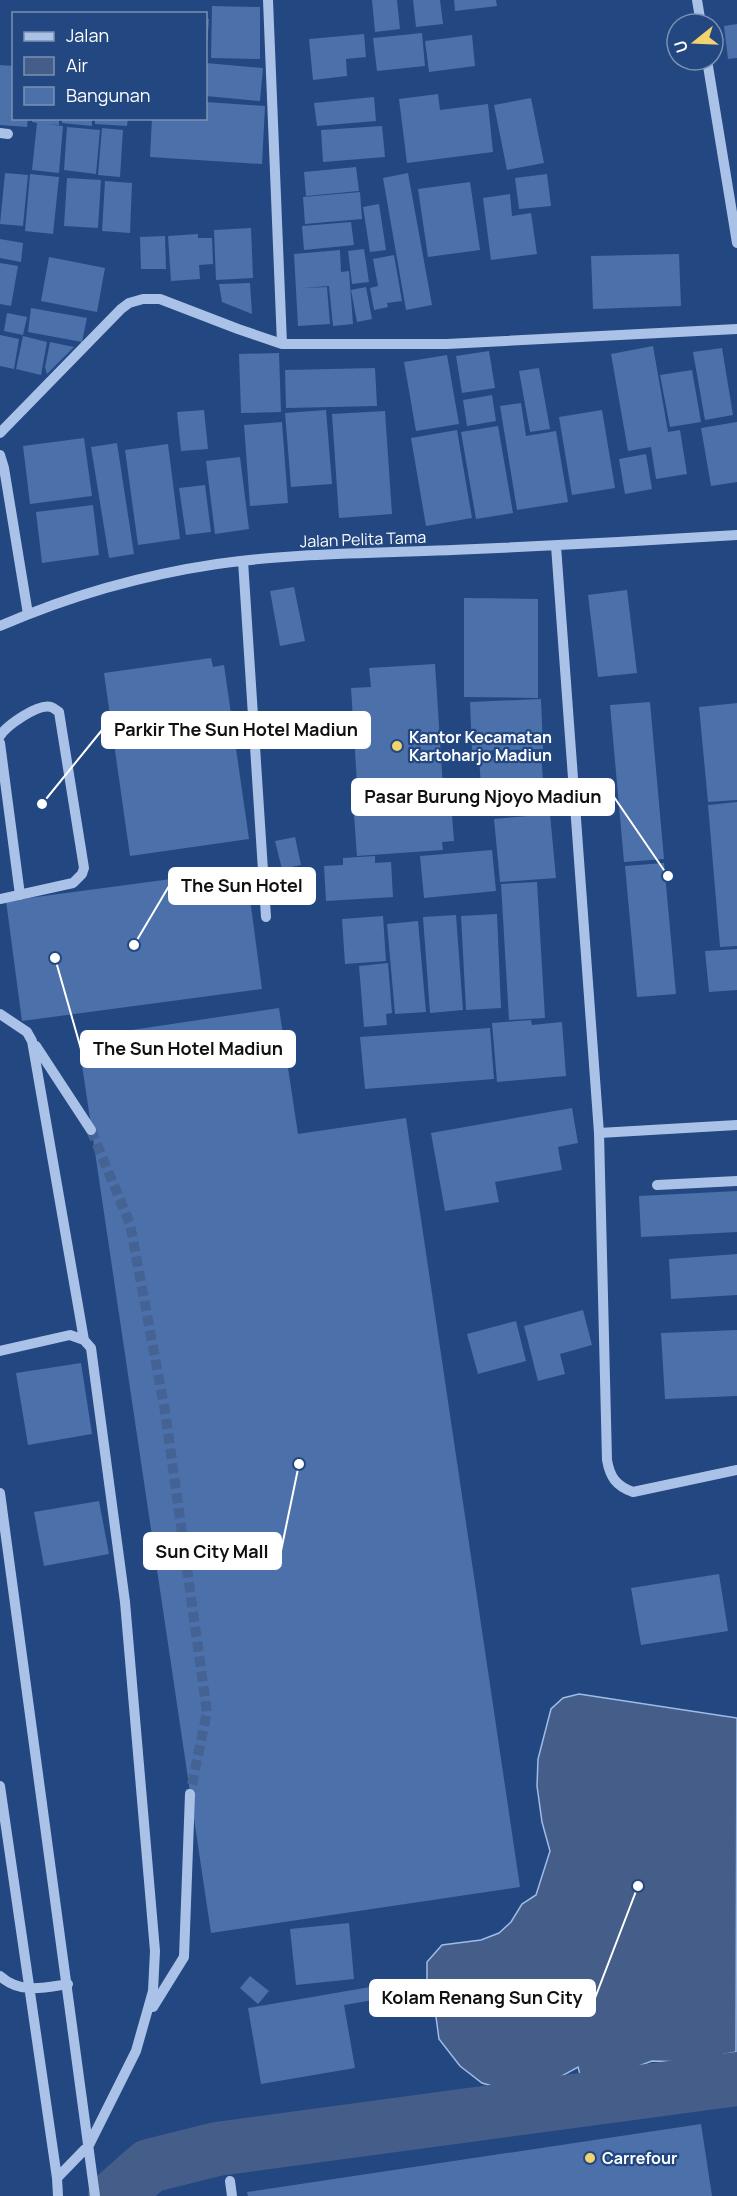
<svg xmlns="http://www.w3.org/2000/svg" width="737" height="2196" font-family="Manrope,sans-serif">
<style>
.water{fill:#445e89;stroke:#9ebce8;stroke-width:1.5}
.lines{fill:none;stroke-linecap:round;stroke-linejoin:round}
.river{stroke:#445e89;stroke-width:54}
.building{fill:#4b70aa}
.minor-tunnel{stroke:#446394;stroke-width:10;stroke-dasharray:10 5;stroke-linecap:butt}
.minor{stroke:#aac2e7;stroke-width:10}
.poi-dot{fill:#f2d36d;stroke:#234781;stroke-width:2}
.labels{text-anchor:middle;stroke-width:4.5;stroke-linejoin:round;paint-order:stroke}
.street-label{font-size:16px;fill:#fff;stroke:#234781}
.poi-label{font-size:16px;font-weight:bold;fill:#fff;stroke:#234781;text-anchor:start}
.leader{fill:none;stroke:#fff;stroke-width:2}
.callout-dot{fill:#fff;stroke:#234781;stroke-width:2}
.callout{fill:#fff;stroke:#fff;stroke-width:2}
.callout-label{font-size:18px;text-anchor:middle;font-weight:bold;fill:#111}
</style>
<rect width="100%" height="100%" fill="#234781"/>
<!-- water -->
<path class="water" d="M579,1694L737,1718L736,2052L686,2062L652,2061L625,2071L622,2086L584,2089L578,2067L529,2094L509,2091L482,2083L460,2066L439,2039L436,2017L427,1990V1962L442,1945L481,1940L499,1933L511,1922L522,1904L536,1895L550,1851L542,1822L537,1786L538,1759L551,1709L563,1698Z"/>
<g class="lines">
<!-- river -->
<path class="river" d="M115,2196L149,2166L217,2149L737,2079"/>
</g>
<!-- building -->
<path class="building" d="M372,0H397L400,29L375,32Z
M413,0H440L443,24L416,27Z
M454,0H496L497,6L455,11Z
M212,6L260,7V59L211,58Z
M206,19H209L207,45H206Z
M737,24V58L728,59L724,26Z
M422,33L425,66L377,71L373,38Z
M364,34L366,57L346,59L347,76L313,80L309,39Z
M472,35L475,66L429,72L425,41Z
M206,63L263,68L260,101L206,96Z
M0,65L14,66V118H28L27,127L0,125Z
M438,94L440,110L488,104L493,152L407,163L399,99Z
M374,97L376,121L317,126L314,103Z
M531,98L544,163L507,170L494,105Z
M206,102L265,106L262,164L150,157L152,118H206Z
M32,118H59V125L46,124L63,126L59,173L32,170L37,123L32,122Z
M62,118H92V126L62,123Z
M95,118H128L127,126L95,124Z
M382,126L385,157L323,162L321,130Z
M67,127L100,130L96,174L64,170Z
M102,128L123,130L120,177L98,175Z
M356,167L359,191L306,196L304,172Z
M5,173L28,175L23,226L0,224Z
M408,173L432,305L406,310L383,178Z
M30,174L59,177L53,234L25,231Z
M547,174L551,206L519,209L515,178Z
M67,178L101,180L98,228L64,226Z
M105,181L132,183L130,233L102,231Z
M470,182L480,250L428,257L418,189Z
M360,192L362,219L305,224L303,197Z
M510,194L512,216L531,213L537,254L491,260L483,198Z
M379,204L386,250L370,252L363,207Z
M351,222L354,245L304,250L302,226Z
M251,228L253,278L216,280L214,230Z
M198,234V238H212L213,264L199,265L200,279L171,281L168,236Z
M165,236L166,269H141L140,237Z
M0,239L23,243L21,262L0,258Z
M364,249L369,282L352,284L348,251Z
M340,250L341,272L349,271L353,324L333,326L329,286L302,288L327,287L330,324L298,326L294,254Z
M679,254L681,306L593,309L591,256Z
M394,255L402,301L387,303L388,307L374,310L370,288L378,286L373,259Z
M49,257L105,268L97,312L41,301Z
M0,263L18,266L11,306L0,304Z
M250,283L252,314L222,302L219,284Z
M366,287L372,319L357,322L351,290Z
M31,308L87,318L82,342L28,332Z
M7,313L27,317L23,335L4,331Z
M0,335L19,339L14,369L0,366Z
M23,336L47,342L41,375L16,369Z
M50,342L74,347L47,374L45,367Z
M653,346L668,432L680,430L687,474L656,479L651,447L628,451L611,354Z
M722,348L733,415L705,420L693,352Z
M489,351L495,388L462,393L456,356Z
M279,353L281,412L241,413L239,354Z
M447,355L459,424L416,431L404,362Z
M375,368L377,406L286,408L285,370Z
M539,368L550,429L530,432L519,371Z
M692,370L701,422L670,427L660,375Z
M492,395L496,421L467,426L463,400Z
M521,403L526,436L556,431L568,502L517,510L500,406Z
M204,410L208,449L181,451L177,412Z
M326,410L332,484L291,487L285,413Z
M602,410L615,488L572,495L559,417Z
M385,411L392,514L339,518L332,414Z
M282,422L288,503L250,506L244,425Z
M737,422V482L711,486L701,428Z
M498,426L513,513L476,519L461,432Z
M457,430L472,518L426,526L411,438Z
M84,438L92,496L30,504L23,446Z
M117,443L134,554L109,558L91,447Z
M168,444L180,539L138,545L125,450Z
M646,454L652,489L625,494L619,459Z
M240,457L249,529L215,534L206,461Z
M205,485L211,532L186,535L179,488Z
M93,505L99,555L42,563L36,512Z
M294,587L305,641L280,646L270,591Z
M627,590L637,673L598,677L588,595Z
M464,598L538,599V698L464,697Z
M211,658L213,667L224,665L249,839L130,856L104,673Z
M435,664L444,803H451L454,841L442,842L443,850L357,856L354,815H359L351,688L371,687L369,668Z
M541,699L543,749L472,751L470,702Z
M650,702L664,859L624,862L610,705Z
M737,703V800L708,802L699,707Z
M541,753L544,794L482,799L479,758Z
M737,802V946L720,947L708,805Z
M550,814L556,878L500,882L494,819Z
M295,837L301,865L282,869L275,841Z
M492,850L496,891L424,898L420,856Z
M375,856V863L391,862L393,897L326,901L324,866L343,865V858Z
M664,863L676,994L637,997L625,866Z
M246,869L262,989L22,1021L6,901Z
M537,882L545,1018L509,1020L501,884Z
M497,914L501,1008L466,1010L461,916Z
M456,915L463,1010L430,1013L423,917Z
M383,916L386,961L345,964L342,919Z
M418,921L426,1012L395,1014L387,924Z
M737,949V990L709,992L705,951Z
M388,963L392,1013L386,1014L387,1025L364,1027L359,966Z
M279,1008L298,1134L406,1118L520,1887L211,1933L78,1038Z
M531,1020L532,1025L562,1022L566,1076L497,1082L492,1023Z
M490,1028L494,1079L365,1089L360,1037Z
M572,1108L578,1143L558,1147L562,1170L495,1182L499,1202L445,1211L431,1133Z
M737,1191V1232L641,1237L639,1196Z
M737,1254V1295L671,1299L669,1259Z
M583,1310L592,1345L560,1354L565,1374L538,1381L524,1326Z
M516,1321L526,1361L478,1374L467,1334Z
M737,1330V1396L665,1399L661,1333Z
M81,1363L92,1434L28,1445L16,1373Z
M99,1501L109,1554L44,1566L34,1512Z
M719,1574L728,1631L641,1645L631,1588Z
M349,1923L354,1979L296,1985L290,1929Z
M250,1976L269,1991L258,2004L240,1988Z
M376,1986L379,1999L344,2005L355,2068L261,2084L248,2008Z
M701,2124L712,2196H248L247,2192Z"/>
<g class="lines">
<!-- minor-tunnel -->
<path class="minor-tunnel" d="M91,1130L130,1224L165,1411L207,1712L190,1794"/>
<!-- minor -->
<path class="minor" d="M268,0L282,344
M697,0L701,24
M707,60L737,243
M0,133L8,134
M0,433L121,309L129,303L143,299H160L238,329L282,344H447L737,329
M0,455L4,468L28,614
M556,546L599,1133L607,1460C610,1477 616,1486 633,1492L737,1470
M243,561L266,917
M0,626C69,596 143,575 217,564C295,553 374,553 452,550C547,546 642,541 737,535
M0,736C6,726 38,703 51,707C54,708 56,710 59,712L84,868L82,874L73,883L0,899
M0,743L20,895
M0,1014L27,1032L32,1041L84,1340
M36,1046L91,1130
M599,1133L737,1125
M657,1185L737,1181
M0,1351L70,1335L84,1340L91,1348L125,1602L155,1951L153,1991L136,2051L89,2145L57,2178
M0,1493L95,2196
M0,1786L57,2178L58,2196
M0,1976C20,1994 43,1988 68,1984
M153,2007L184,1957L190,1794
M230,2181L232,2196"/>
</g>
<!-- markers -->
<g class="poi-dot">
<circle cx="397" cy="746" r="6"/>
<circle cx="590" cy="2158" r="6"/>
</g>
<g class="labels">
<!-- street labels -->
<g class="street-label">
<text transform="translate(363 539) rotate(-2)" y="6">Jalan Pelita Tama</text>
</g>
<!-- poi labels -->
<g class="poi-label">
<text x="409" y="743">Kantor Kecamatan<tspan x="409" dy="18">Kartoharjo Madiun</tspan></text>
<text x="602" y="2164">Carrefour</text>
</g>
</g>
<!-- callouts -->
<path class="leader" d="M42 804L102 730M668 876L614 797M134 945L169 886M55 958L81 1049M299 1464L281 1551M638 1886L595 1998"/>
<g class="callout-dot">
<circle cx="42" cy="804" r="6"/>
<circle cx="668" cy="876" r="6"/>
<circle cx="134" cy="945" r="6"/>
<circle cx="55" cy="958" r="6"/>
<circle cx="299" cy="1464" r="6"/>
<circle cx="638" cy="1886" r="6"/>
</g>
<g class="callout">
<rect x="102" y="712" width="268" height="36" rx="6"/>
<rect x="352" y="779" width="262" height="36" rx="6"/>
<rect x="169" y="868" width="146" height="36" rx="6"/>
<rect x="81" y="1031" width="214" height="36" rx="6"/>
<rect x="144" y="1533" width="137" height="36" rx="6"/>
<rect x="370" y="1980" width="225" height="36" rx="6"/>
</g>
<g class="callout-label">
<text x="236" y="736">Parkir The Sun Hotel Madiun</text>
<text x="483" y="803">Pasar Burung Njoyo Madiun</text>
<text x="242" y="892">The Sun Hotel</text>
<text x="188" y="1055">The Sun Hotel Madiun</text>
<text x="212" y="1558">Sun City Mall</text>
<text x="482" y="2004">Kolam Renang Sun City</text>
</g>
<!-- legend -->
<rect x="12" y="12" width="195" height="108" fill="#234781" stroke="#7b91b3" stroke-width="1.5"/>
<rect x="24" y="32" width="30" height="9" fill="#aac2e7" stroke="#7b91b3" stroke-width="1.5"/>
<text x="66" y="42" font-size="18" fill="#ffffff">Jalan</text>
<rect x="24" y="57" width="30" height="18" fill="#445e89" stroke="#7b91b3" stroke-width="1.5"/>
<text x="66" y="72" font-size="18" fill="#ffffff">Air</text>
<rect x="24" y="87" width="30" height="18" fill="#4b70aa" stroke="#7b91b3" stroke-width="1.5"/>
<text x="66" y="102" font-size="18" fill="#ffffff">Bangunan</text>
<!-- north arrow -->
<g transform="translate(695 42) rotate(252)"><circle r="28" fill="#234781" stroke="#7b91b3" stroke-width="1.5"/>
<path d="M0-4.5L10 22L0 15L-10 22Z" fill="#f2d36d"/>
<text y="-9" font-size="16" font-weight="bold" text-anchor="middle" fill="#ffffff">U</text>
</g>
</svg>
